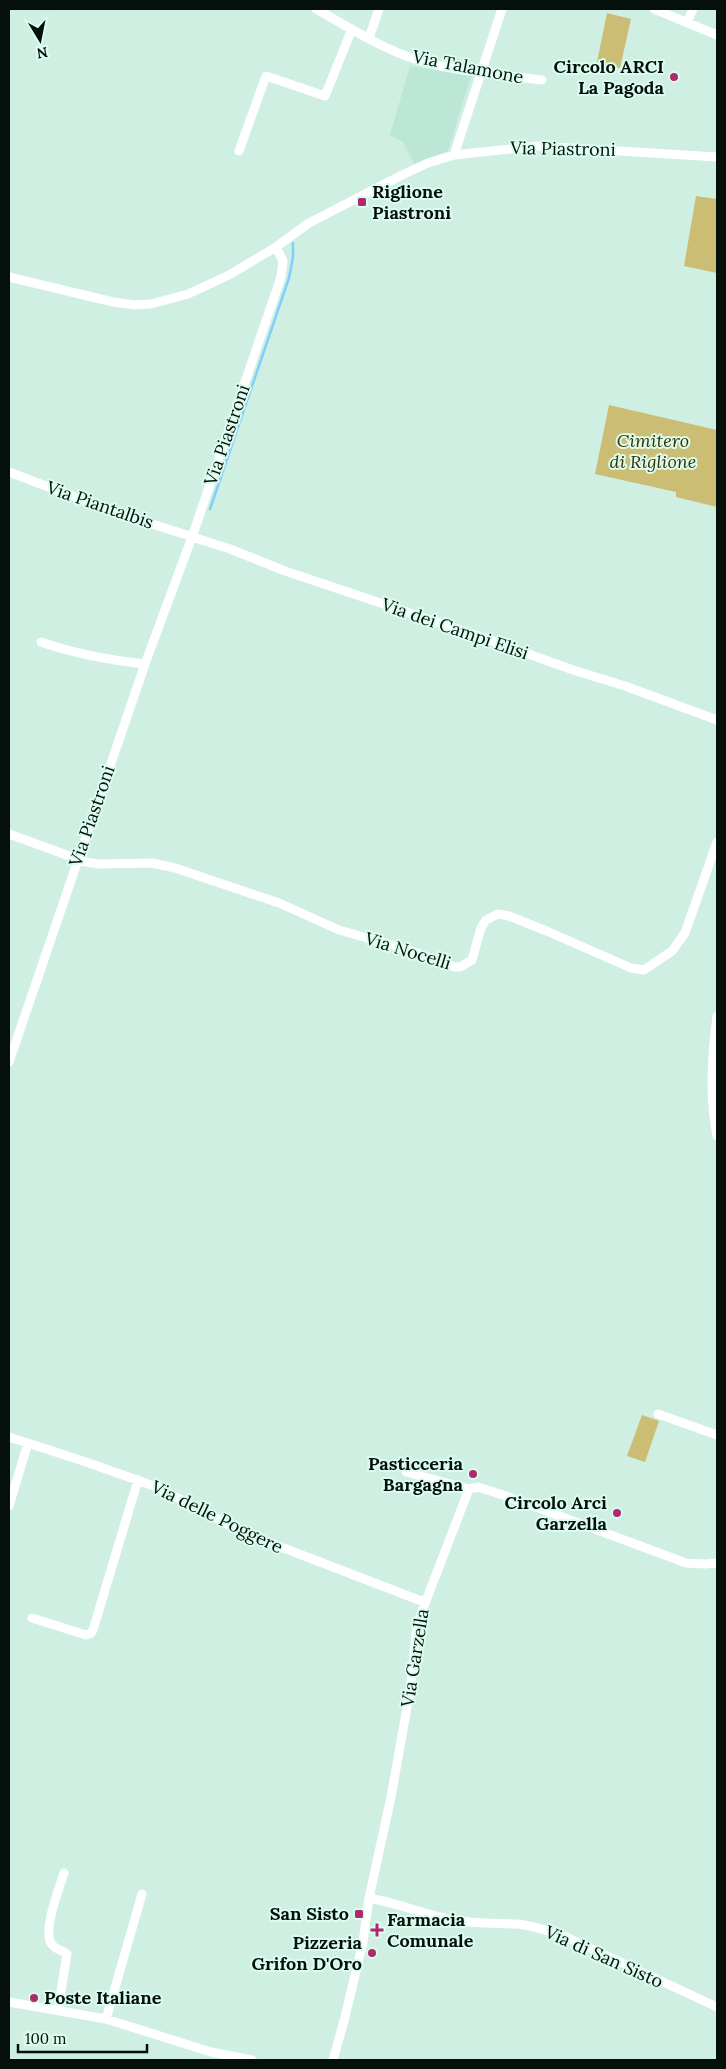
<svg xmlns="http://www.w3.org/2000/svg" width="726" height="2069" font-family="Lora,serif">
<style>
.built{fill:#bce6d5}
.green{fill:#cbbe74}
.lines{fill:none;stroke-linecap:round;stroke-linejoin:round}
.stream{stroke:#81ceff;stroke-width:2.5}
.minor{stroke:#fff;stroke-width:9}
.poi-dot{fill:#b0296d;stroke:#dbfcee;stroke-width:2}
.labels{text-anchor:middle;stroke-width:4;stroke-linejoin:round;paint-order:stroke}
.street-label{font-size:18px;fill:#050f0b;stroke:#dbfcee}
.poi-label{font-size:18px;font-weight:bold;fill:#050f0b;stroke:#dbfcee;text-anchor:end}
.park-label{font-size:18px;font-style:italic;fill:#3a3202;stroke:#dbfcee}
</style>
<rect width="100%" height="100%" fill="#ceefe1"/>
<!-- built -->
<path class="built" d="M410,66L471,76L448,151L414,164L403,142L390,135Z"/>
<!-- green -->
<path class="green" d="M607,13L631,19L620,68L598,64L597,62Z
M696,196L717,199V273L684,266Z
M609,405L717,430V507L676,497V492L595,474Z
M642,1415L659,1421L645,1462L627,1456Z"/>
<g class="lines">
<!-- stream -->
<path class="stream" d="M210,509L289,278L293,257V243"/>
<!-- minor -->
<path class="minor" d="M316,9C347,26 379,47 412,58C453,72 499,74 542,80
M654,9L717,35
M687,22L693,9
M369,38L379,9
M239,151L266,76L325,96L352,29
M454,155L502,9
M9,277L113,302L135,305L151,304L188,294L229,275L276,247L309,223L402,175L428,163L454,155L538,146L717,157
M9,472L109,510L230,549L285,571L470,633L573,670L625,686L717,720
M41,642C75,654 109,660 145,664
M9,834L86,862L99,864L152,863L175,868L279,903L339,930L409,950L455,967H460L472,960L481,928L486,920L498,914L509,916L549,932L631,968L644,970L672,951L685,933L717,842
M717,1016C712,1055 709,1096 717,1136
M9,1062L145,664L192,537L281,277L283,261L276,247
M658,1414L717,1435
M9,1437L83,1461L157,1487L242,1532L424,1602
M406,1472L469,1489
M9,1506L28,1443
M32,1618L86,1635L90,1634L93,1630L138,1480
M369,1898C398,1903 425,1915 454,1920C475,1924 495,1923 516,1924C532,1925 548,1931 564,1936L717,2007
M9,2002L106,2019L211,2052L252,2060
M58,2010L67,1954C62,1949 54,1950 51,1943C43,1929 59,1889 64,1873
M106,2019L142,1894
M333,2060L344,2021L363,1942L369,1898L391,1797L410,1691L417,1624L469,1489L478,1487L506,1496L686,1563L705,1564L717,1563"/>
</g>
<!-- markers -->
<g class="poi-dot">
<circle cx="674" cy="77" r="5"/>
<rect x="357" y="197" width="10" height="10" rx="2.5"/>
<circle cx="473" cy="1474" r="5"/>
<circle cx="617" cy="1513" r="5"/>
<rect x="354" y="1909" width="10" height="10" rx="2.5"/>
<path d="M374.5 1922.5h5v5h5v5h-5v5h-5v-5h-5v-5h5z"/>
<circle cx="372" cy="1953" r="5"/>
<circle cx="34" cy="1998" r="5"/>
</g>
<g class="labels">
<!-- street labels -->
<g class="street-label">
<text transform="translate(468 67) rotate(11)" y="6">Via Talamone</text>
<text transform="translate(563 149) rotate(1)" y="6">Via Piastroni</text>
<text transform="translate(227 435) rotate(-71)" y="6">Via Piastroni</text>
<text transform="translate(100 505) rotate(19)" y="6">Via Piantalbis</text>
<text transform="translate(455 629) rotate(19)" y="6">Via dei Campi Elisi</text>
<text transform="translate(92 816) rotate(-71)" y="6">Via Piastroni</text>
<text transform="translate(408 951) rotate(17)" y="6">Via Nocelli</text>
<text transform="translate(217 1517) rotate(26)" y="6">Via delle Poggere</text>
<text transform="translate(415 1658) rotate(-81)" y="6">Via Garzella</text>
<text transform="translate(604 1957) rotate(24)" y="6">Via di San Sisto</text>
</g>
<!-- poi labels -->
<g class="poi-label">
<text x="664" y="73">Circolo ARCI<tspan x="664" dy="21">La Pagoda</tspan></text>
<text x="372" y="198" text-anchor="start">Riglione<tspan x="372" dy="21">Piastroni</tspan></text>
<text x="463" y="1470">Pasticceria<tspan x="463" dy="21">Bargagna</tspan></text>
<text x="607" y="1509">Circolo Arci<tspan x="607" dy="21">Garzella</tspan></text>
<text x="349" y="1920">San Sisto</text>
<text x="387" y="1926" text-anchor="start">Farmacia<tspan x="387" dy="21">Comunale</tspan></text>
<text x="362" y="1949">Pizzeria<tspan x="362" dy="21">Grifon D'Oro</tspan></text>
<text x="44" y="2004" text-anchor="start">Poste Italiane</text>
</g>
<!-- park labels -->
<g class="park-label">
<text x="653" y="447">Cimitero<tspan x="653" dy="21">di Riglione</tspan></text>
</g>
</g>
<!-- border -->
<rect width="726" height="2069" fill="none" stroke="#050f0b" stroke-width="20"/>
<!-- north arrow -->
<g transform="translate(40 40) rotate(170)" stroke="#dbfcee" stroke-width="4" paint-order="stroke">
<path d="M0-4L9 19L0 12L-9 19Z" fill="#050f0b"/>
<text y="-8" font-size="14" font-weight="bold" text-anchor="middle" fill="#050f0b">N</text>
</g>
<!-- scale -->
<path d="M18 2044v8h129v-8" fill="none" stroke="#050f0b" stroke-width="2.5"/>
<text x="25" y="2044" font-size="15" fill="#050f0b" stroke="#dbfcee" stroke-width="4" paint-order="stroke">100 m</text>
</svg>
